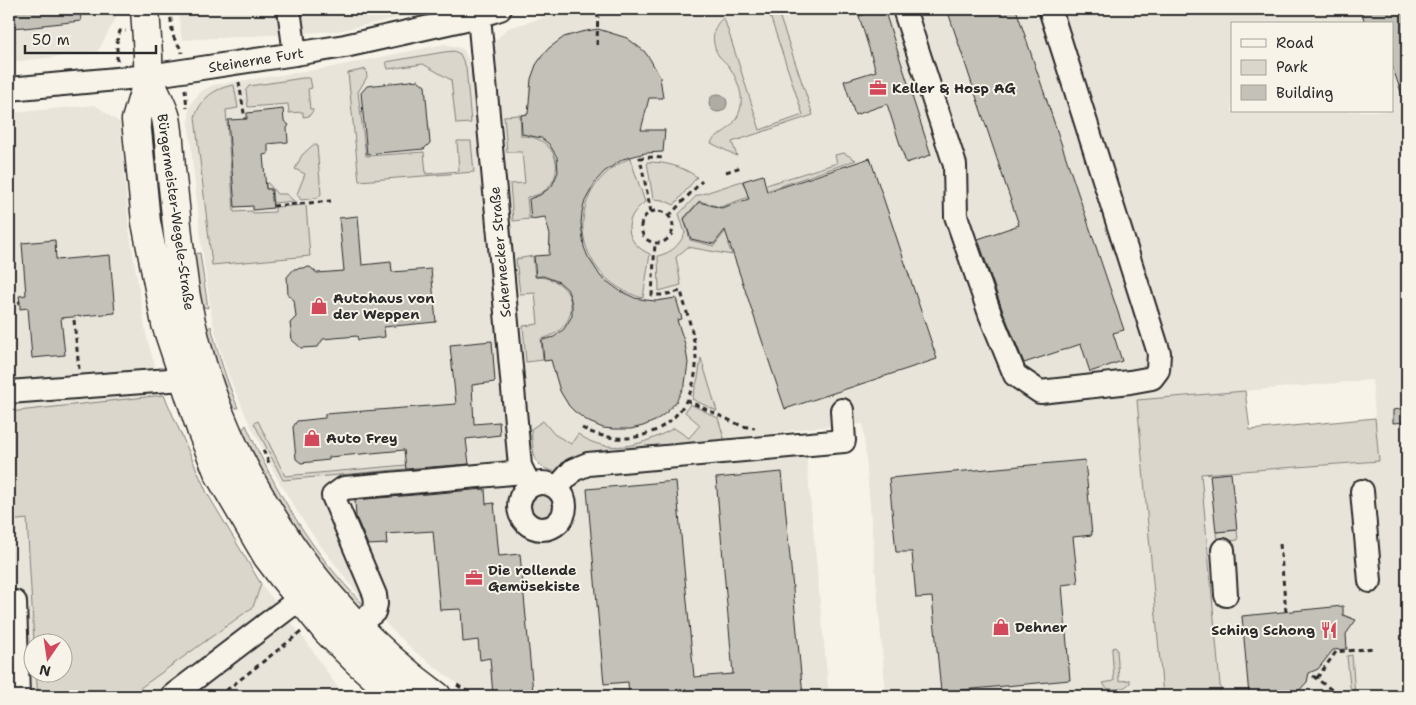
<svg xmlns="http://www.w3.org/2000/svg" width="1416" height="705" font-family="'Shantell Sans',sans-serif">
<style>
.built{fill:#e8e4da;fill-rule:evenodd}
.green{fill:#dad6cc;stroke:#82807c}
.water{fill:#afaca4;stroke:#7a7874}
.building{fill:#c4c1b9;stroke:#2b2b2b}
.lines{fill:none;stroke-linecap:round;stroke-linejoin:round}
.minor-casing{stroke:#2b2b2b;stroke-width:26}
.major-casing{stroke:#2b2b2b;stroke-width:31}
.path{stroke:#2b2b2b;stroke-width:3;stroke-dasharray:5 4;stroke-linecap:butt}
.minor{stroke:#f7f3e8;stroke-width:22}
.major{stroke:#f7f3e8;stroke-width:28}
.labels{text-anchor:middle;stroke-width:4;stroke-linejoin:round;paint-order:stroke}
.street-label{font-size:14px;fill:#2b2b2b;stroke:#f7f3e8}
.poi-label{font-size:14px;font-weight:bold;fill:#2b2b2b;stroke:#f7f3e8;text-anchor:start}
</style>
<rect width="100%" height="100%" fill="#f7f3e8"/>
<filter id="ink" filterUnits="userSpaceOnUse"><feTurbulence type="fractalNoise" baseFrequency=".02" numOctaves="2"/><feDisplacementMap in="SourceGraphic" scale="10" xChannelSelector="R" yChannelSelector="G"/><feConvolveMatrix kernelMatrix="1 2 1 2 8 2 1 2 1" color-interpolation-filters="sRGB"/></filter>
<g filter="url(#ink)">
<!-- built -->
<path class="built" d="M9,9H116V18L97,53L9,62Z
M178,9H439L338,31L182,40Z
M574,9H1407V696H1221L1201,474L1379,461L1372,380L1137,400L1163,696H886L863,424L808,428L725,441L539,462L531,455L494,56V47L497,39L508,28ZM1232,24H1392V111H1232Z
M445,44L463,49L472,66L512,494L509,505V513L515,527L526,537L538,542L551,541L563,536L572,528L577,516L578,503L574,491L569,483L576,476L806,454L829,696H473L413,650L364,602L314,537L293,505L277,478L246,416L227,372L218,343L212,318L202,250L189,127V110L192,102L201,91L213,85L328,68Z
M95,105L120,123L129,229L147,339L164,396L207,493L261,584L306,641L336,685L349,696H9V113ZM32,642H62V672H32Z"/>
<!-- green -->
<path class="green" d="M772,9H777L813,115L732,142L737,156L711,143C714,137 716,137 722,133C732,127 740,116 741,105C743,93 736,77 730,68C727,63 722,60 719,56C711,45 711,25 724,18L760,130L803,115L768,10Z
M454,51L460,54L466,67L471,123L456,124L451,80L423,64L388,69L386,62L444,52Z
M366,69L367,77L358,92L366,156L424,152L426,174L459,171L457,141H471L474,172L359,181L348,73Z
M303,78H310L312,88L308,89L310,109H313V111L309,116L303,117V112L289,113L288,104L248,107L246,90L249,86Z
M234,85L238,108L226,110L234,212L252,211L253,213L275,212V207L306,205L310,256L212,265L195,117C201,98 215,88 234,85Z
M520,115L521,136C566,136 568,193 527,197L529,219L513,221L510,184L525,183L522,152H507L504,116Z
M313,145H317L321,194L318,198L301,200L297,194L305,174L295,169L302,155Z
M844,153L856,160L720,207L699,201L684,218L690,240L714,246L728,228L741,239L728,244L732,255L688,247L676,257L681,285L659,291L658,256C672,252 679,246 685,233L679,214L696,196L742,181L747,191L837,163L835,155Z
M630,158L645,202C622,218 624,243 650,254L643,298C571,279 560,189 630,158Z
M647,162C665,162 682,166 697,177L674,205L663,200L653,199Z
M266,183H268L277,194H286L294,201L273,203L272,189H266Z
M200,253L208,308L200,306L194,269L195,254Z
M533,256L535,277C580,277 584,329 541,339L543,360L526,362L523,326L538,324L535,293L520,294L516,259Z
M211,326C218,354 227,381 238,408L227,407L207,329Z
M701,358L717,411L692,399L698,378Z
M1245,391L1250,430L1375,418L1379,461L1201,474L1221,696H1163L1137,400Z
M164,395L207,493L261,584L253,607L129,696H38L36,673L62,672V642H34L27,519L9,521V412Z
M690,404L718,418L725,441L559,472C530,469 534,452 531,429L543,421L554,434L571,444L578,434C583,437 587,440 592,442C620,453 649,442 674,428L689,438L700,425L685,412Z
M258,421L285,476L406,465V469L283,480L254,423Z
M246,425C275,490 312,553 363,604L359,606L352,607L299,544L241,434L242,430Z
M530 507a12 12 0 1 1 24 0a12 12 0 1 1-24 0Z
M1237,530L1238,540L1217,542L1216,532Z
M1115,647L1117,649L1119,681L1130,680V683C1124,690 1114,690 1106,688L1103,683L1114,681L1112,650L1113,648Z
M1352,655L1355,696H1351L1347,656Z"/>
<!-- water -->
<path class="water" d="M709 103a9 9 0 1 1 18 0a9 9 0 1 1-18 0Z"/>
<!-- building -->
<path class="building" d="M9,9H80L81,21L43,25V26L24,28V27L9,28Z
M883,9H884L931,155L906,163L887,104L855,115L844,81L876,71L859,16Z
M947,9H1016L1124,330L1113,333L1122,361L1090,372L1081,344L1024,363L1002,309L978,239L1019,225Z
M1361,9H1407V102L1405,103L1392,66V24H1365Z
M598,29L627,38L644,51L650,59L660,77L663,98H649L641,130H665L663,152L645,153L623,159L604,172L596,181L585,201L582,212L581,223L584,247L588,257L601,277L620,291L635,298L646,300L656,301L676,298L682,319L677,320L685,344L688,363L685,384L676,402L667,412L655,421L643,426L631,429H613L603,428L589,422L575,412L569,406L560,391L551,360L544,361L542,340L554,337L564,329L572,316V305L570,296L567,289L559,282L543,276L536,277L534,256L549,255L550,235L545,217L531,219L529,199L540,195L552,186L558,172L557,157L549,144L541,138L522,134L521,115L528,114L531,79L536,65L542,56L549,48L564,37L581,32Z
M418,80L425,86L430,143L424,149L367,154L361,93L367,86Z
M283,109L284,121L289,125L287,128L288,142L268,144V154L263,155L266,189H271L273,208L253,210V206L235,207L228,120L247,119V113Z
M870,158L937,359L785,409L725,230L714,244L691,239L684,219L699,202L721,208L749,199L743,181L763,175L767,192Z
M358,216L362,265L391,262L392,272L431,269L436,322L384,327L385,337L358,340L357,336L323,339L318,347L301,348L292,340L290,323L296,317L294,300L288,295L287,277L294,269L310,267L317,273L344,271L339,218Z
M55,240L56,260L110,255L115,313L61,318L65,355L32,358L28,308L20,309V302L19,296L26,295L22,243Z
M492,341L495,382L472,385L474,424L499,422L500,435L466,439L469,464L406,469L404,450L329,457V460L301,463L296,459L293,427L297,421L325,418V414L456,404L450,345Z
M1407,408V422L1393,423V410Z
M1085,460L1092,535L1073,537L1078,583L1062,585L1070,680L941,692L932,597L916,598L912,552H896L889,478Z
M782,472L803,696H629L628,682L604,684L587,489L676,481L694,677L733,674L716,478Z
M1231,473L1237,530L1216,532L1210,475Z
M485,489L486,504L494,503L499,556L520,554L533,692L493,696L490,658L480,660L478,640L463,642L461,609L440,610L433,531L386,534L387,544L368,545L356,517L355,500Z
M1343,606V615L1356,620L1346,634L1347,649L1333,650L1318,669L1309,673L1307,682L1294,696H1249L1242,616Z"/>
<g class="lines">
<!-- minor casing -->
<g class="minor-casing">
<path id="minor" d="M289,9L295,54
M904,9L955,165L956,216L990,314L1015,375L1040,392L1130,382L1152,378L1158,370L1159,353L1050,9
M479,16L520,466L530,486
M9,89L149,76L295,54L345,46L479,16L500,9
M9,392L183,379
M519 506a23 23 0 1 1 46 0a23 23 0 1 1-46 0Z
M557,488L573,470L588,464L844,441L842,410
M1362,491L1370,581
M1223,550L1226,595
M15,602L18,696
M344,635L374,612L376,604L375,595L333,496L344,488L523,472
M172,696L289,607L302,600L318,601"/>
</g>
<!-- major casing -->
<g class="major-casing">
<path id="major" d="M145,9C146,24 147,40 148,55C148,62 148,69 149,75C152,90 162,103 166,118C169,132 170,154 171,169C176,211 179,254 186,297C213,451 310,604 437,696
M149,76L136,120L146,222L166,324L202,432L219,474L267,556L283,577L326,630L357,661L396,696"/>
</g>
<!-- path -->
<path class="path" d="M170,9C171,18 171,29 174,38C177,44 181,47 182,53
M597,45L598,9
M117,61V41L120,31H126
M239,82L245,119
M185,89L187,108
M726,172L741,167
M273,206L331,201
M641 227a16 16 0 1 1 32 0a16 16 0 1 1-32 0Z
M651,212L640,158L653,157L663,158
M669,216L702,181
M9,303L20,302
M74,320L79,369
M686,400L742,426L755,428
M582,428C634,455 692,426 696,366C697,341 687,315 681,291L663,295H652L655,243
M263,450L269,463
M1280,544L1286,612
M1313,676L1340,696
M1317,678L1336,652L1375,648
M457,685L473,696
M219,696L301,632"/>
<!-- minor -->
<use href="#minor" class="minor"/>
<!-- major -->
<use href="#major" class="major"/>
</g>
</g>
<!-- icons -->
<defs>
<g id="office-bare" transform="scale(1.35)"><path d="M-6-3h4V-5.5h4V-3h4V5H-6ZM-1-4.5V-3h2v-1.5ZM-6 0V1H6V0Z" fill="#d1495b" stroke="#f7f3e8" stroke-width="2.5" paint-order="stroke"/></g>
<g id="shop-bare" transform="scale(1.35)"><path d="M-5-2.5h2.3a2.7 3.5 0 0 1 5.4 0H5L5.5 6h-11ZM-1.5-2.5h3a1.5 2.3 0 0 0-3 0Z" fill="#d1495b" stroke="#f7f3e8" stroke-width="2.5" paint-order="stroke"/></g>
<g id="restaurant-bare" transform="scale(1.35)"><path d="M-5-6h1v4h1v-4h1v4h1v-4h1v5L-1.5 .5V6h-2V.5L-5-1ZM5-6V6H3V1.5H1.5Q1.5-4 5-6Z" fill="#d1495b" stroke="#f7f3e8" stroke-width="2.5" paint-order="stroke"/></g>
</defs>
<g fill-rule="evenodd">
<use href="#office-bare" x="878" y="88"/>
<use href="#shop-bare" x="319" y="306"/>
<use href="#shop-bare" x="312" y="438"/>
<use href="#office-bare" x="474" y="578"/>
<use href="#shop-bare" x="1001" y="627"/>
<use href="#restaurant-bare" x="1329" y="630"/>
</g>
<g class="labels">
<!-- street labels -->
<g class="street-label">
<text transform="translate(256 60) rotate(-9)" y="5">Steinerne Furt</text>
<text transform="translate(176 212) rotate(82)" y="5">Bürgermeister-Wegele-Straße</text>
<text transform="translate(500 252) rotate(-95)" y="5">Schernecker Straße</text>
</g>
<!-- poi labels -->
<g class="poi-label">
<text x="892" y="93">Keller &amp; Hosp AG</text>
<text x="333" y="303">Autohaus von<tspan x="333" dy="16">der Weppen</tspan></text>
<text x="326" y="443">Auto Frey</text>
<text x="488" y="575">Die rollende<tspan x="488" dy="16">Gemüsekiste</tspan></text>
<text x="1015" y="632">Dehner</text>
<text x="1315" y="635" text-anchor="end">Sching Schong</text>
</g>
</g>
<!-- margin -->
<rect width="1416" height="705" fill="none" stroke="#f7f3e8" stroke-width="30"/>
<rect x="15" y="15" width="1386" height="675" fill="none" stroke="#2b2b2b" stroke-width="2" filter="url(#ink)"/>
<!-- legend -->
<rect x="1231" y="22" width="162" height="90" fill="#f7f3e8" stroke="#a5a39c"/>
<rect x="1241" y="39" width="25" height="8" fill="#f7f3e8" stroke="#a5a39c"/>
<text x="1276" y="48" font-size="15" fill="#2b2b2b">Road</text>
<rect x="1241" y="60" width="25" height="15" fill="#dad6cc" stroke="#a5a39c"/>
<text x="1276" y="72" font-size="15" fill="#2b2b2b">Park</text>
<rect x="1241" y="85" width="25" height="15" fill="#c4c1b9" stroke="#a5a39c"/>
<text x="1276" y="98" font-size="15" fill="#2b2b2b">Building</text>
<!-- north arrow -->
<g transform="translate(48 658) rotate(193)"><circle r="24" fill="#f7f3e8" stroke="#a5a39c"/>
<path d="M0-4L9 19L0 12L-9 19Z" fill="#d1495b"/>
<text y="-8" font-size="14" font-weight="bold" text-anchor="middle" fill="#2b2b2b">N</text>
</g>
<!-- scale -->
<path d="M25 45v8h131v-8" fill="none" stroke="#2b2b2b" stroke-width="2.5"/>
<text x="32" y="45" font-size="15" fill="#2b2b2b" stroke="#f7f3e8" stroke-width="4" paint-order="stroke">50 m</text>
</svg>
